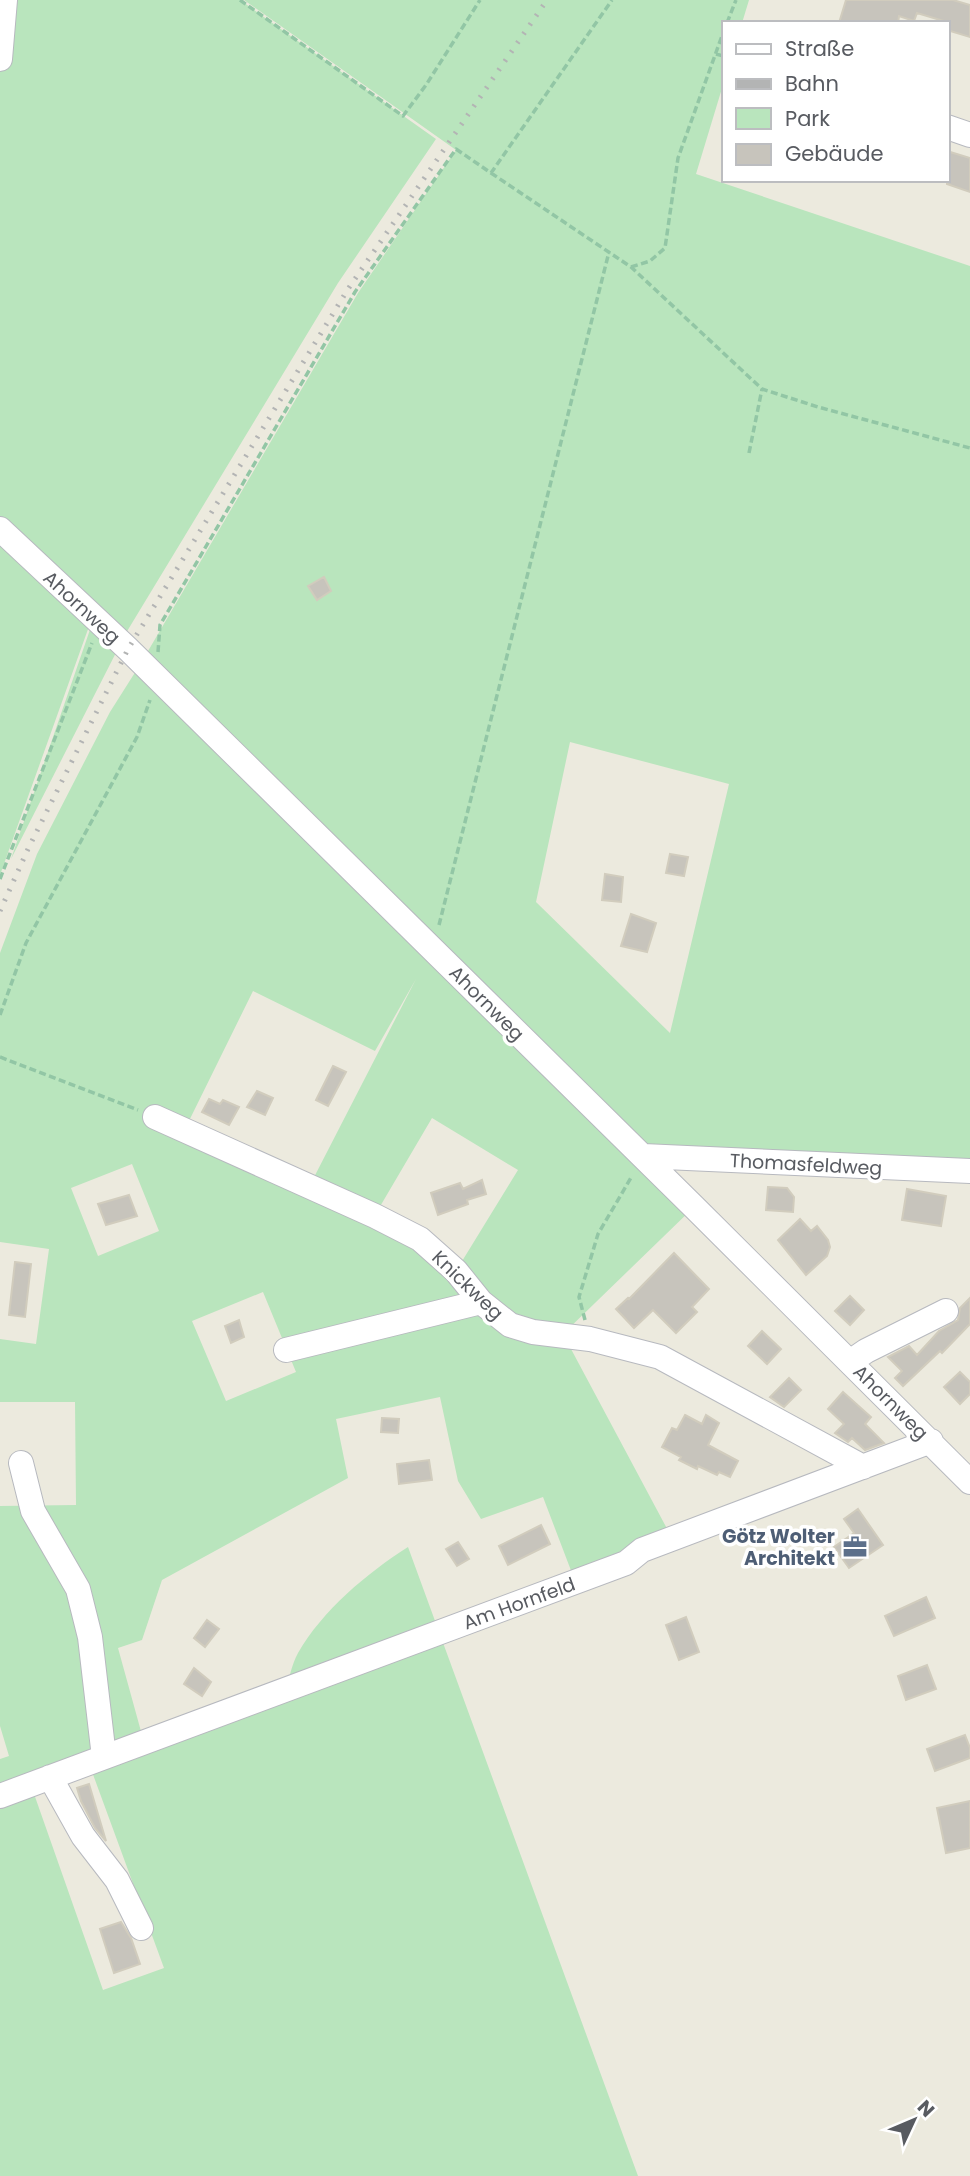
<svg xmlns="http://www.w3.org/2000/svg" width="970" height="2176" font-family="Poppins,sans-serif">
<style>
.green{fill:#b9e5bd;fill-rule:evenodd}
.building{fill:#c7c4bc;stroke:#d1ccbd;stroke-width:2}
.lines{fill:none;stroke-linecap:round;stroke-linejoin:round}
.minor-casing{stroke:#b7b9bf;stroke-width:26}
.path{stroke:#92c6a5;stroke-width:3.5;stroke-dasharray:7 3.5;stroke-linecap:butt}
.minor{stroke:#fff;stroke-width:24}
.rail{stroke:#b3b4b4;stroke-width:5;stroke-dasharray:2 9;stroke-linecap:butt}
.labels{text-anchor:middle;stroke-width:7;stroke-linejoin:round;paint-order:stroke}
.street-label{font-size:19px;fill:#585b61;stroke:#fff}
.service-label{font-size:19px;font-weight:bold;fill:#4e5e75;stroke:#fff;text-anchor:end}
</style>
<rect width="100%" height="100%" fill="#eceade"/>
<!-- green -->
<path class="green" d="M2,0H240L436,139L338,283L126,633L11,859L94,618L0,529V33Z
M244,0H749L742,23H723V85L696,174L970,266V1171L644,1157L694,1207L563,1334L672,1538L575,1581L543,1497L481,1519L458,1481L440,1397L336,1419L348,1478L162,1580L142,1640L118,1648L142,1735L0,1789V1759L9,1756L0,1726V1506L76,1505L75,1402H0V1339L36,1344L49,1249L0,1242V953L37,854L110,712L141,663L358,293L456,150ZM570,742L729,784L670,1033L536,902ZM416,979L309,1187L185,1129L253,991L375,1051ZM432,1118L518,1170L456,1271L375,1215ZM132,1164L159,1231L98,1256L71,1188ZM263,1292L296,1372L226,1401L192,1321Z
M0,533L92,618L0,875Z
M408,1547L638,2176H0V1803L33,1791L103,1990L164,1968L91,1769L286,1690C289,1678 292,1664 298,1653C322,1611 367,1573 408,1547Z"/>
<!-- building -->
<path class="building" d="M846,0H953L970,5V37L947,30V22L917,13L914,21L899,16L898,23H839Z
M947,151L970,158V192L947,184Z
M324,577L331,591L317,600L308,586Z
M670,854L688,857L684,876L666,873Z
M605,874L623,877L621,902L602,900Z
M631,914L656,923L647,952L621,946Z
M333,1066L346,1072L328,1106L316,1100Z
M257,1091L273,1098L265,1115L247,1107Z
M209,1099L220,1104L223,1100L239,1107L229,1125L202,1112Z
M482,1180L486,1194L467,1200L468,1204L438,1215L431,1193L460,1183L463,1189Z
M768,1187L787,1188L794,1197L793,1212L766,1210Z
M907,1189L946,1196L941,1226L902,1220Z
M129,1195L137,1216L106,1225L98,1204Z
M800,1219L811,1231L817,1226L828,1240L830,1247L827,1256L806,1275L778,1240Z
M674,1253L709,1289L692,1307L697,1312L676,1333L653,1310L634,1328L616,1309L628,1298L629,1299Z
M15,1262L31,1264L25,1317L9,1315Z
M850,1296L864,1310L850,1325L835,1311Z
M970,1298V1324L942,1353L940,1351L903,1386L895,1378L902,1371L888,1357L909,1346L917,1355L939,1331L958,1320L960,1308Z
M239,1320L244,1337L231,1343L225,1326Z
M762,1331L781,1349L767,1364L748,1346Z
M960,1372L970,1382V1394L960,1404L944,1387Z
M789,1378L801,1390L784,1407L770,1397Z
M843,1392L871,1417L865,1424L884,1443L865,1450L852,1438L848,1442L835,1433L844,1424L828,1409Z
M685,1415L702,1424L706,1415L719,1423L708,1445L738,1461L730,1477L719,1472L717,1475L698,1466L697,1469L679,1460L681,1457L662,1447L672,1428L677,1430Z
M382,1418L399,1419L398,1433L381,1432Z
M429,1460L432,1480L399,1484L397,1464Z
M858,1509L883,1545L849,1568L834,1547L854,1533L844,1519Z
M541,1525L550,1544L508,1565L499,1546Z
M458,1542L469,1559L457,1566L446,1549Z
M926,1597L935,1618L894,1636L885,1616Z
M686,1617L699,1652L679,1660L666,1625Z
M207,1620L219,1629L205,1647L194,1638Z
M927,1665L936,1689L906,1700L898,1676Z
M194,1668L211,1682L202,1696L184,1684Z
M965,1735L970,1748V1758L935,1771L927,1749Z
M89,1784L106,1841L95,1828L81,1801L77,1788Z
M970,1801V1848L946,1853L937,1808Z
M121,1922L131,1938L140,1964L114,1973L100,1929Z"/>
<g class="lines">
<!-- minor casing -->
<g class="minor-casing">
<path id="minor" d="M0,59L5,0
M947,127L970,135
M0,529L128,649L694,1207L970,1482
M155,1117L375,1216L420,1239L456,1271L481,1302L510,1325L533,1332L590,1339L660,1357L863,1467
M643,1156L970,1171
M286,1350L481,1302
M850,1362L866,1351L946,1311
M21,1463L33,1511L78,1589L90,1637L104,1757
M50,1777L83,1836L117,1880L141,1928
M0,1796L626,1563L642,1550L931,1441"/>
</g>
<!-- path -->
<path class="path" d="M240,0L403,116L426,85L480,0
M727,23L736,0
M716,54L723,56
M491,173L631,267L762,389L818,407L970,448
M631,267L650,261L665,248L678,158L723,33
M749,453L762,389
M158,652L160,625L355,292L456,149L491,173L612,0
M0,879L92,643
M439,925L609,252
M0,1015L26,943L137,737L150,700
M0,1057L138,1110
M585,1320L579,1297L598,1234L632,1176"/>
<!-- minor -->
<use href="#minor" class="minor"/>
<!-- rail -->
<path class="rail" d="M0,911L28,849L128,649L348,289L547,0"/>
</g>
<!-- icons -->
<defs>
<g id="office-bare" transform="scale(1.89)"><path d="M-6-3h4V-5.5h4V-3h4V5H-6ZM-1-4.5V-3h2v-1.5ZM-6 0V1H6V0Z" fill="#5c6f8a" stroke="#fff" stroke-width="2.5" paint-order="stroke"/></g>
</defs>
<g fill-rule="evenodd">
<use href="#office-bare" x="855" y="1547"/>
</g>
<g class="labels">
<!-- street labels -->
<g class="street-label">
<text transform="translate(82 607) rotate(43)" y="7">Ahornweg</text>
<text transform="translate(487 1003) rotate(45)" y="7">Ahornweg</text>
<text transform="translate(806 1164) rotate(3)" y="7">Thomasfeldweg</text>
<text transform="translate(468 1285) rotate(44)" y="7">Knickweg</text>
<text transform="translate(891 1402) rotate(45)" y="7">Ahornweg</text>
<text transform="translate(519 1603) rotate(-20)" y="7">Am Hornfeld</text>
</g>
<!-- service labels -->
<g class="service-label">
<text x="835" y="1543">Götz Wolter<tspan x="835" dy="22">Architekt</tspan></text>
</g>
</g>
<!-- legend -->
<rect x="722" y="21" width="228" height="161" fill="#ffffff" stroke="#bcbdc0" stroke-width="2"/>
<rect x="736" y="44" width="35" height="10" fill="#ffffff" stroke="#bcbdc0" stroke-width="2"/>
<text x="785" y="56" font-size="21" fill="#585b61">Straße</text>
<rect x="736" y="79" width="35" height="10" fill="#b3b4b4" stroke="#bcbdc0" stroke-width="2"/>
<text x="785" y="91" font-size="21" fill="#585b61">Bahn</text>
<rect x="736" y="108" width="35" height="21" fill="#b9e5bd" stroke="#bcbdc0" stroke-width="2"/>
<text x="785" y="126" font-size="21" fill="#585b61">Park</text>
<rect x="736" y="144" width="35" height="21" fill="#c7c4bc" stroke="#bcbdc0" stroke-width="2"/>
<text x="785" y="161" font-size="21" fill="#585b61">Gebäude</text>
<!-- north arrow -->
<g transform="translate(914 2120) rotate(46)" stroke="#ffffff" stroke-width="5" paint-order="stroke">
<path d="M0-5L12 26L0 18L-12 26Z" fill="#585b61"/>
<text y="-10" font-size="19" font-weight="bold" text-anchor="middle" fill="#585b61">N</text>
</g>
</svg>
